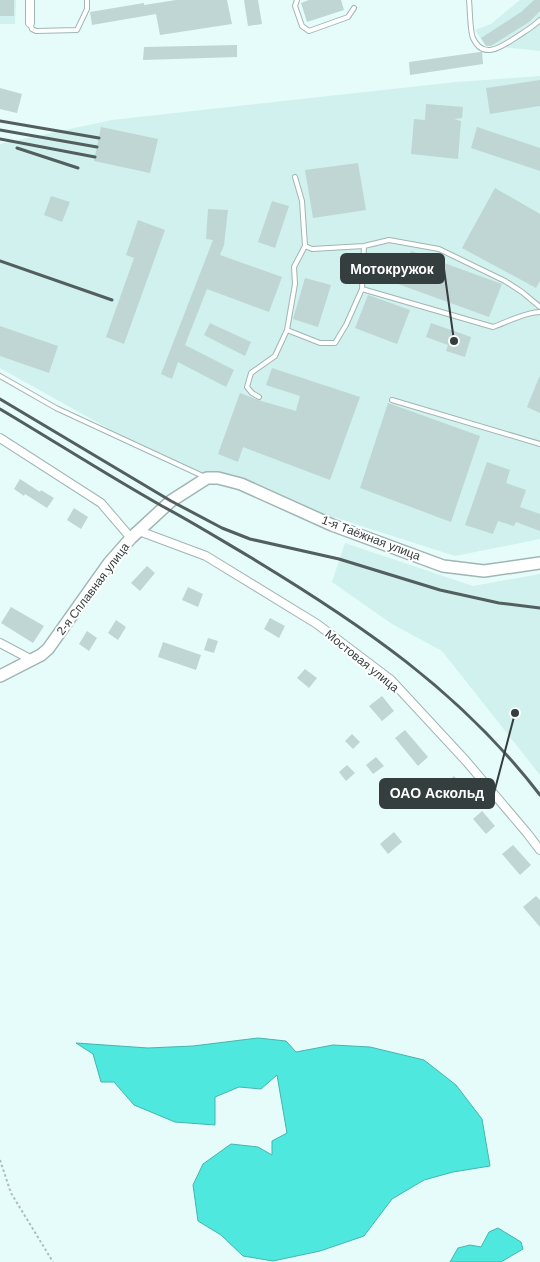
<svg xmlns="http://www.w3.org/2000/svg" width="540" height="1262" font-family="Helvetica,sans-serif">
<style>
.built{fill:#d0f1ee}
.water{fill:#4ee8df;stroke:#46b5af}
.building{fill:#bfd6d4}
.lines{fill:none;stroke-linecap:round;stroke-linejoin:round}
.lane-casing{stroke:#a0b6b4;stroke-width:6}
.street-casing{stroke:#a0b6b4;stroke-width:10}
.secondary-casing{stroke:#a0b6b4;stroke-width:14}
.path{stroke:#abbdbc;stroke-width:2;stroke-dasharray:2.5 2.5;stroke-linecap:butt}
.lane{stroke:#fff;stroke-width:4}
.street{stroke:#fff;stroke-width:8}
.secondary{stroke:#fff;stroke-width:11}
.rail{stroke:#535e5e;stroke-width:3}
.labels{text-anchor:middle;stroke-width:4;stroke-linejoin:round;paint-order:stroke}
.street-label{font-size:12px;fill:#353e3e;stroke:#fff}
.leader{fill:none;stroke:#353e3e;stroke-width:2}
.callout-dot{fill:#353e3e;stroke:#fff;stroke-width:2}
.callout{fill:#353e3e;stroke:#353e3e;stroke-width:2}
.callout-label{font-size:14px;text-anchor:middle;font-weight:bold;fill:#fff}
</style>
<rect width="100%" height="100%" fill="#e5fcfa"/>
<!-- built -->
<path class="built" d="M0,0H16L15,24H0Z
M520,0H540V51L485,45L475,30L491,24Z
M540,76V539L455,556L177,467L0,368V144L112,120L456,82Z
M345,543L473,586L540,574V775L442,651L392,624L332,582Z"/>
<!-- water -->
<path class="water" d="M258,1038L286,1041L296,1052L333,1045L370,1047L424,1060L456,1085L482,1119L490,1166L453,1172L424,1180L392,1199L364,1236L320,1251L273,1261L243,1256L221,1235L198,1221L193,1185L203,1164L231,1144L258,1147L272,1155V1141L287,1133L277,1075L261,1089L239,1087L215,1097V1125L175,1122L134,1105L114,1082H101L93,1054L76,1043L148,1048L193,1046Z
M498,1228L521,1242L523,1249L501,1262H450L458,1248L470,1245L481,1247L489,1232Z"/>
<!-- building -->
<path class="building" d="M0,0H14V16H0Z
M176,0H227L232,24L160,35L156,14L92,25L90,12L144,3V5Z
M244,0H258L262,24L248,26Z
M309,0H341L344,10L307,22L301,3Z
M534,0H540V11L529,22L491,46H486L481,38L521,12Z
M237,45V57L143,60L144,47Z
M480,52H482L483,64L410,75L409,62Z
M540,80V106L490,114L486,88Z
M0,88L22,94L17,113L0,109Z
M426,104L463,107L462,118L454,119L461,121L458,159L411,154L414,119L425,120Z
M101,127L158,139L150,173L94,161Z
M477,127L540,148V171L471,148Z
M358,163L366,210L313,218L305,170Z
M495,188L540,214V281L536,288L462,248Z
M51,196L70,202L62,222L44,215Z
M272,201L289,206L275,248L258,242Z
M208,209L228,210L224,245L220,255L282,277L269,312L207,289L185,345L234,370L226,387L178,362L172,379L161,374L213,240L206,239Z
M138,220L165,230L124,344L106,337L134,258L126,255Z
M411,251L502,284L489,317L398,284Z
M305,278L331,285L318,327L293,319Z
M368,295L410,310L397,344L355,328Z
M210,323L251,342L245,356L204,335Z
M431,323L471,337L465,357L446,351L448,345L426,337Z
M0,326L58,346L49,373L0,356Z
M272,368L360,397L330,480L243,447L238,462L218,454L240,393L258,400L296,411L300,396L266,385Z
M540,375V413L527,407Z
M388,403L480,436L451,522L360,488Z
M487,462L510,470L506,483L526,490L520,507L540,514V531L516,522L514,526L498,521L493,534L465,525Z
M20,479L40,492L41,490L54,498L47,508L25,494L24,496L14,489Z
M74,508L88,517L81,529L67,520Z
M147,566L155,573L140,591L131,583Z
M188,587L203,594L198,607L182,600Z
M11,607L44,626L33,643L1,623Z
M270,618L285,626L279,638L264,629Z
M116,620L126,627L118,640L108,633Z
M87,631L97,638L89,651L79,644Z
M208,638L218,641L214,653L204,650Z
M163,642L201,655L196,670L158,657Z
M305,669L317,678L309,688L297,678Z
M382,696L394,711L382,721L369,706Z
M405,730L428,757L418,766L395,738Z
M352,734L360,742L353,749L345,741Z
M376,757L384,766L373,774L366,765Z
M347,765L355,773L346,781L339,772Z
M454,776L467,791L455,802L442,787Z
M482,811L495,826L486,834L473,819Z
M394,832L402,842L388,854L380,844Z
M513,845L531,865L520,875L502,854Z
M536,896L540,900V927L523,907Z"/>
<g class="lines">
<!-- lane casing -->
<g class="lane-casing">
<path id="lane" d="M297,0L295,6L302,26L309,31L348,17L354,8
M469,0C470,9 470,32 473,38C483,60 501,47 515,38C524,32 533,27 540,20
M30,23L32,29L36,31L77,30L87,9V0
M295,177L302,201L305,246L312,249L364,246L389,240L439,249L505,281L522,292L540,307
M362,289L493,327C507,322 526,312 540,312
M287,330L320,343H335L346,325L362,289L364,246
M0,376L56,408L205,477
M259,397L252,393L247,387L251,373L275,356L287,330L295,284L294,267L305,246
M392,400L540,444"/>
</g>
<!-- street casing -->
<g class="street-casing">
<path id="street" d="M30,0V23
M0,438L101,503L131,538
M139,531L206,556L317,624L391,680L466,761L527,833L540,850
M0,643L32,660"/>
</g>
<!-- secondary casing -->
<g class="secondary-casing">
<path id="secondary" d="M0,676L41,655L48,649L109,563L131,538L171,501L207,478H218L241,484L332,525L443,566L484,571L540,563"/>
</g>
<!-- path -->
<path class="path" d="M0,1160L11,1193L53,1262"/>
<!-- lane -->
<use href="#lane" class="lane"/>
<!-- street -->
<use href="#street" class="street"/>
<!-- secondary -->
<use href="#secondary" class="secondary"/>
<!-- rail -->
<path class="rail" d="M0,121L99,138
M0,130L97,147
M0,139L95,157
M17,148L78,168
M0,261L112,300
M0,399L171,501L222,528L250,539L339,559L440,590L499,603L540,608
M0,409C54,441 107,475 162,506C192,522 221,540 250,557C361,624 460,691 540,795"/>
</g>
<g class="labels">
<!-- street labels -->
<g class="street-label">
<text transform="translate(371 538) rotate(21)" y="4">1-я Таёжная улица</text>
<text transform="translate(93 589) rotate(-53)" y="4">2-я Сплавная улица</text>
<text transform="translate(362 661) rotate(39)" y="4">Мостовая улица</text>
</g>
</g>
<!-- callouts -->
<path class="leader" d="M454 341L444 269M515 713L494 793"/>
<g class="callout-dot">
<circle cx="454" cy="341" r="5"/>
<circle cx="515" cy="713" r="5"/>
</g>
<g class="callout">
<rect x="341" y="254" width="103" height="29" rx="5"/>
<rect x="380" y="779" width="114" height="29" rx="5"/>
</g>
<g class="callout-label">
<text x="392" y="274">Мотокружок</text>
<text x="437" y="798">ОАО Аскольд</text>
</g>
</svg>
